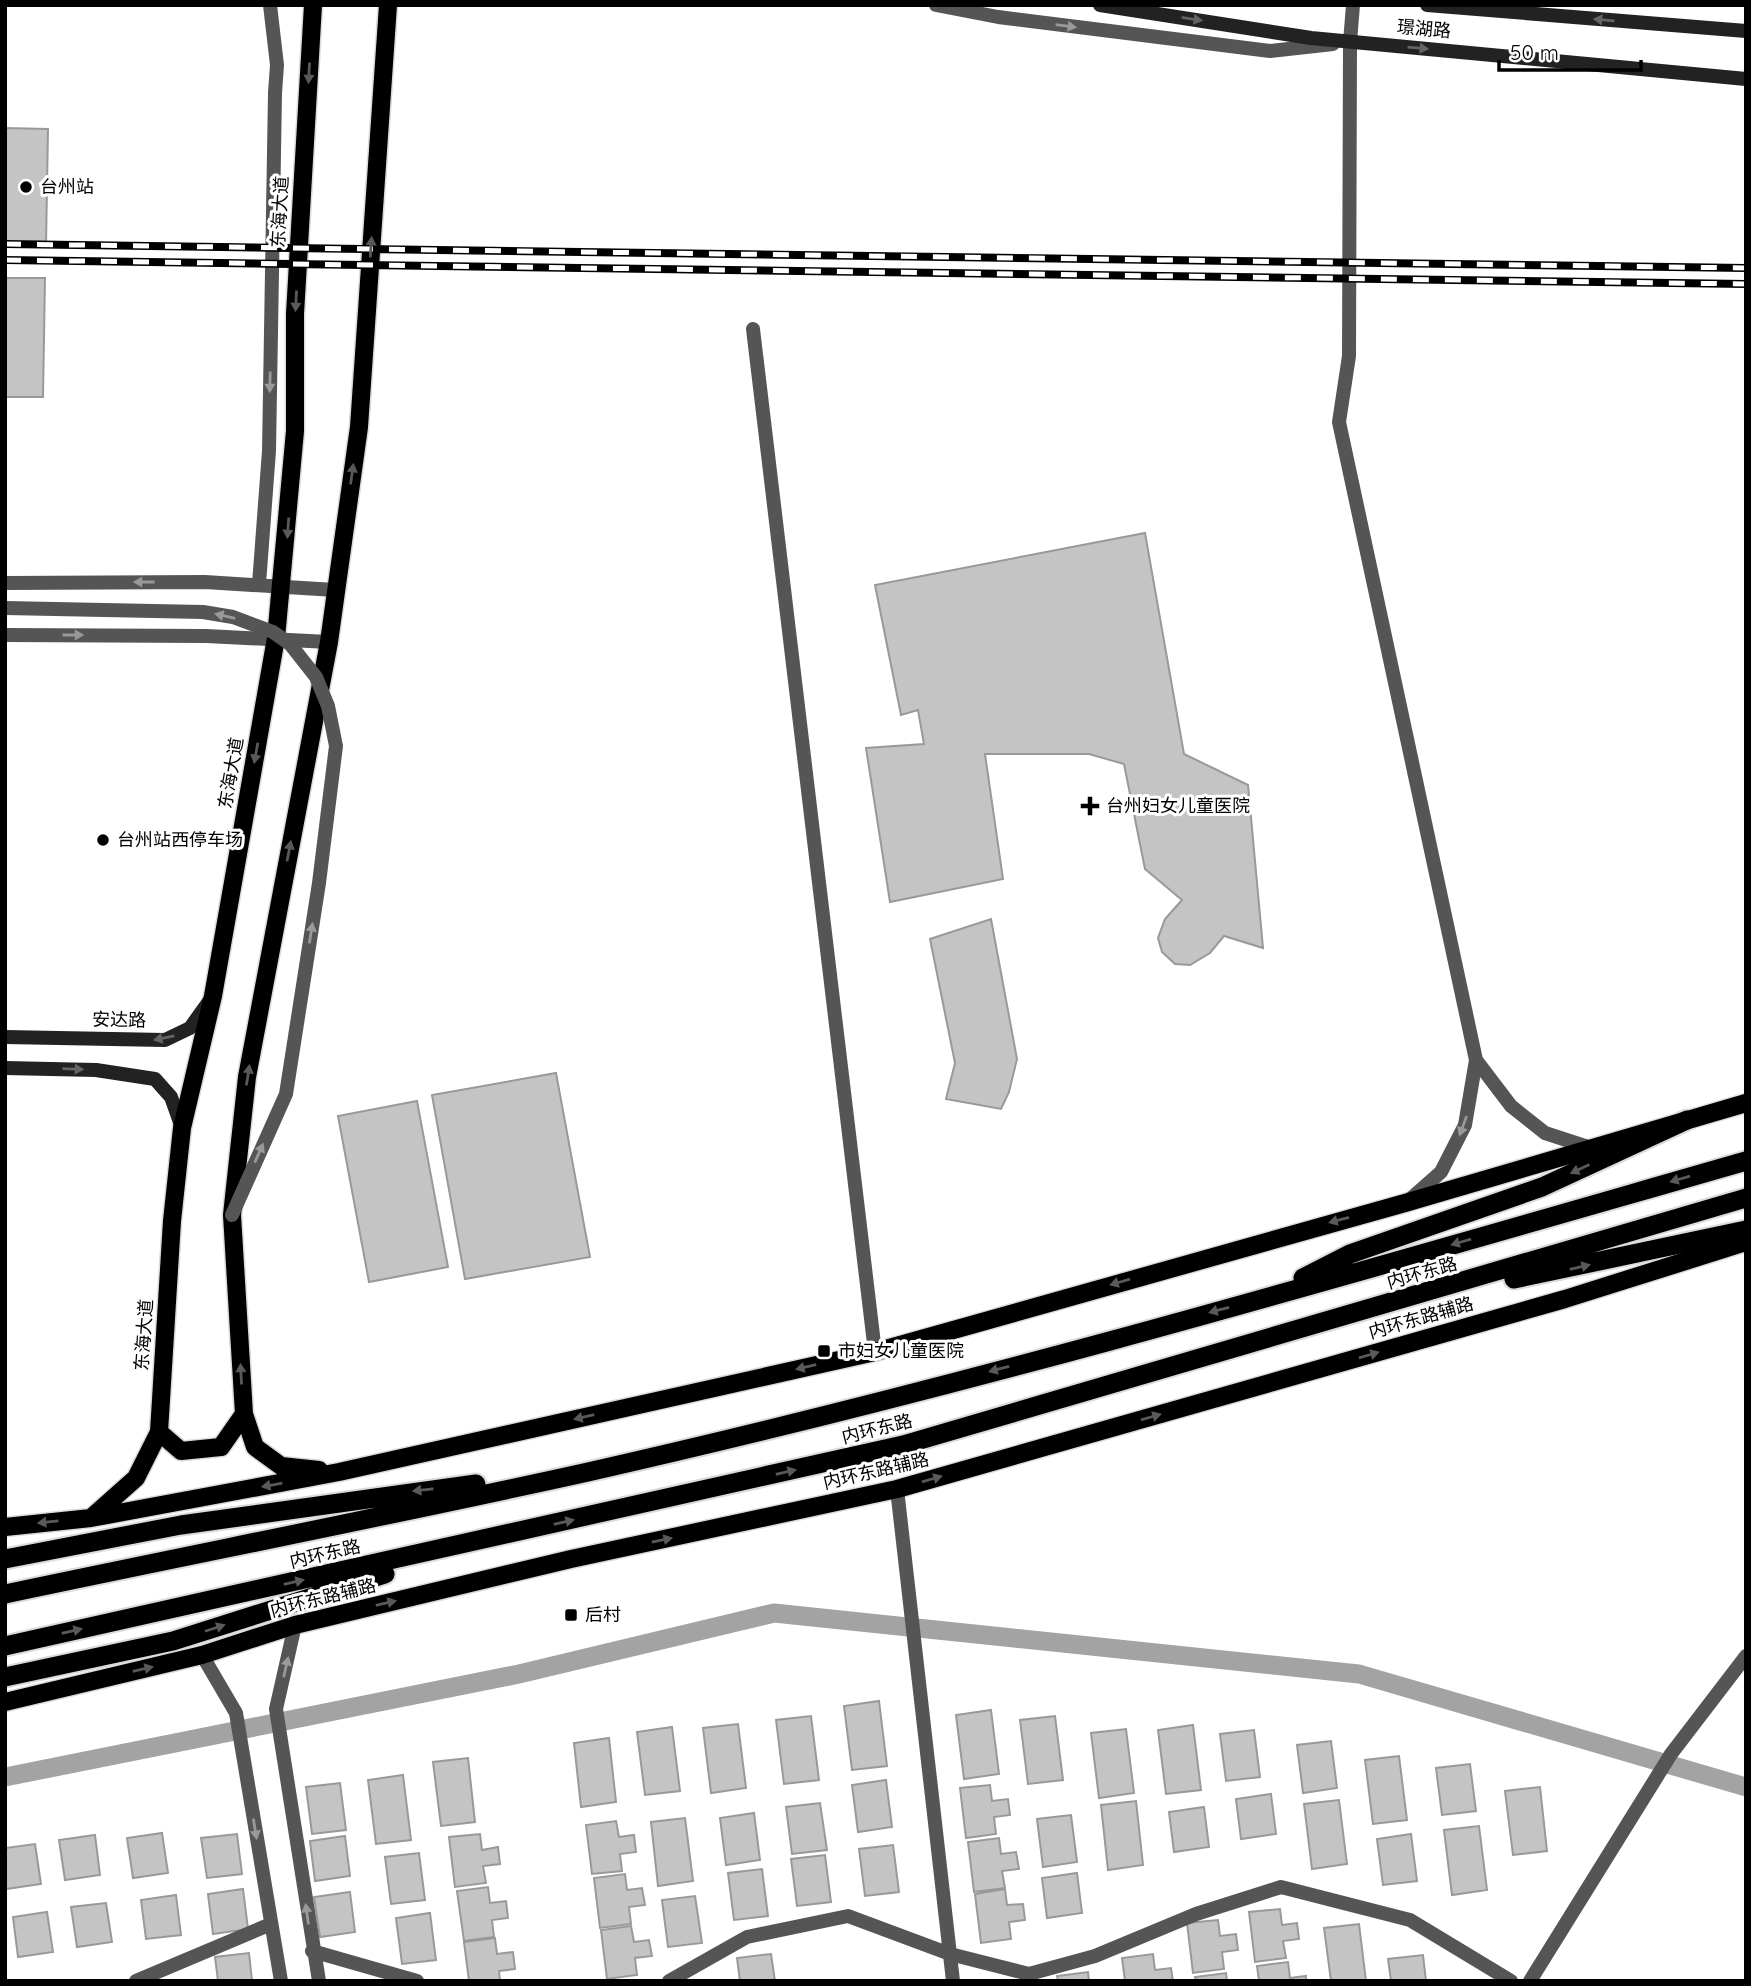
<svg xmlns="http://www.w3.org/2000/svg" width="1751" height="1986" font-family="Quicksand,'Noto Sans SC',sans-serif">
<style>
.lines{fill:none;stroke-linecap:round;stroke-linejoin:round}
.canal{stroke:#a3a3a3;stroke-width:19}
.building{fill:#c4c4c4;stroke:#999;stroke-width:2}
.primary-casing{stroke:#dbdbdb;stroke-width:21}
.trunk-casing{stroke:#dbdbdb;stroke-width:23}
.minor{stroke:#555;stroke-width:14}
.tertiary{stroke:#555;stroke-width:14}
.secondary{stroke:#222;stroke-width:14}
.primary{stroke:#000;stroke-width:18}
.trunk{stroke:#000;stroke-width:19}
.rail-casing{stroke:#000;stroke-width:8}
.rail{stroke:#fff;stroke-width:5;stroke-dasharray:16;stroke-linecap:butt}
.tertiary-bridge{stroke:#555;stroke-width:14}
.oneway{fill:#646464}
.oneway2{fill:#999}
.oneway3{fill:#595959}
.poi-dot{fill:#000;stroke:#fff;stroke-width:2.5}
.labels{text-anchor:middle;stroke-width:6;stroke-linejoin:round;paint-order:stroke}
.street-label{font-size:18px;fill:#000;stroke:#fff}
.poi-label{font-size:18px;fill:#000;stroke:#fff;text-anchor:start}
</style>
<rect width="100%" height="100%" fill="#fff"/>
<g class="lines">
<!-- canal -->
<path class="canal" d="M5,1777L519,1674L774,1613L1359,1674L1746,1787"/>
</g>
<!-- building -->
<path class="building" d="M5,128L48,129L46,245L5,246Z
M5,278H45L43,397H5Z
M1145,533L1184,754L1248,785L1263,948L1224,936L1210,953L1190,965L1175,964L1162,952L1158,938L1165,919L1182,900L1145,869L1124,764L1089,754H985L1003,879L890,902L866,748L924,744L918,710L901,715L875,585Z
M991,919L1017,1059L1009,1092L1001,1109L946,1099L955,1063L930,939Z
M556,1073L590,1257L465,1279L432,1095Z
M417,1101L448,1267L369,1282L338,1116Z
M879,1701L887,1766L852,1770L844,1706Z
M991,1710L999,1774L964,1779L956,1715Z
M811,1716L819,1780L784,1784L776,1720Z
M1055,1716L1063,1780L1028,1784L1020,1720Z
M738,1724L746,1788L711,1793L703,1728Z
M1193,1725L1201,1790L1166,1794L1158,1730Z
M672,1727L680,1791L645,1795L637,1732Z
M1126,1729L1134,1793L1099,1798L1091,1733Z
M1254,1730L1260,1777L1226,1781L1220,1734Z
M609,1738L616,1802L581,1807L574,1743Z
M1331,1741L1337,1788L1303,1793L1297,1745Z
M1399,1756L1407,1820L1373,1824L1365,1760Z
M468,1758L475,1822L441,1826L433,1762Z
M1470,1764L1476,1811L1442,1815L1436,1768Z
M403,1775L411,1840L376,1844L368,1780Z
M886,1780L892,1827L858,1832L852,1785Z
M340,1783L346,1830L312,1834L306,1787Z
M990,1785L992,1801L1008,1799L1010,1815L994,1817L996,1834L966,1838L960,1788Z
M1540,1787L1547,1851L1513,1855L1505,1791Z
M1271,1794L1276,1834L1241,1839L1236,1799Z
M1339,1800L1347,1864L1312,1869L1304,1804Z
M1136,1801L1143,1865L1108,1870L1101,1805Z
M820,1803L827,1850L792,1854L786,1807Z
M1204,1807L1209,1847L1174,1852L1169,1812Z
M754,1813L760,1860L726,1865L720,1818Z
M1071,1815L1077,1862L1043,1867L1037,1819Z
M685,1818L693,1881L658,1886L651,1822Z
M616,1821L619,1837L634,1835L636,1852L620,1854L622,1871L592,1874L586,1825Z
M1479,1826L1487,1890L1452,1895L1444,1830Z
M162,1833L168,1873L133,1878L127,1838Z
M237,1834L242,1874L207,1878L201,1838Z
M480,1834L482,1850L498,1847L500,1864L483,1866L486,1883L455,1887L449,1837Z
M1411,1834L1417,1881L1383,1885L1377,1839Z
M95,1835L100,1875L65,1880L59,1840Z
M345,1836L350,1876L315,1881L310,1841Z
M999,1838L1001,1854L1016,1852L1019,1869L1002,1871L1005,1888L974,1892L968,1842Z
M35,1844L41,1884L6,1889L5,1848Z
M893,1845L899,1892L865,1896L859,1849Z
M419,1853L425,1900L391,1904L385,1857Z
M825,1855L831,1902L797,1906L791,1859Z
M762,1869L768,1916L734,1920L728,1873Z
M1077,1873L1082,1913L1047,1918L1042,1878Z
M625,1874L627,1890L642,1888L645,1905L629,1907L631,1924L600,1928L594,1878Z
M488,1887L490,1903L506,1901L508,1918L492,1920L494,1937L464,1941L457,1891Z
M243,1889L248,1929L213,1934L208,1894Z
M1005,1889L1007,1905L1023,1904L1025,1920L1009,1922L1011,1939L981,1943L975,1894Z
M350,1892L355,1932L320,1937L314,1897Z
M176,1895L181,1935L146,1939L141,1900Z
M695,1896L702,1943L668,1947L662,1900Z
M106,1903L112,1942L77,1947L71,1907Z
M1280,1909L1282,1925L1297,1923L1299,1939L1283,1941L1286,1958L1255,1962L1249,1912Z
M47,1912L53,1952L18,1957L13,1917Z
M430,1913L436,1960L402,1964L396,1918Z
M1218,1920L1220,1936L1236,1934L1238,1950L1222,1952L1224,1969L1193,1973L1187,1923Z
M1359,1924L1366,1981H1331L1324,1928Z
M631,1926L634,1942L649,1940L652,1956L635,1958L637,1975L607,1979L601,1930Z
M495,1938L497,1954L513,1952L515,1969L499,1971L500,1981H469L464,1942Z
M249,1953L252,1981H218L215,1957Z
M771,1954L775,1981H740L737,1958Z
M1153,1954L1155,1970L1171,1968L1173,1981H1125L1122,1958Z
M1423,1955L1426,1981H1391L1388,1959Z
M1288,1962L1290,1978L1306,1976V1981H1259L1257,1966Z
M1088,1972L1089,1981H1058L1057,1976Z
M1226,1973L1227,1981H1196L1195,1977Z"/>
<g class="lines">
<!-- primary casing -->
<g class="primary-casing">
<path id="primary" d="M159,1432L181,1451L221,1447L244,1414
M319,1470L281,1466L255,1447L244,1414L232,1215L247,1077L329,642L359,427L388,5
M91,1518L136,1478L159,1432L172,1221L182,1128L213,996L276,638L295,431V314L313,5
M5,1527L91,1518L339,1472L875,1352L1405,1203L1746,1103
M5,1702L202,1655L295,1625L571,1559L897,1489L1565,1299L1746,1242"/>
</g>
<!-- trunk casing -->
<g class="trunk-casing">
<path id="trunk" d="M1303,1278L1350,1254L1542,1187L1687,1120
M1514,1279L1746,1230
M5,1559L181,1525L476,1484
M5,1594C199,1553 394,1515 588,1472C978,1384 1362,1271 1746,1161
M5,1646L903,1445L1746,1198
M5,1677L173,1641L385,1574"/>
</g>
<!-- minor -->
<path class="minor" d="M753,329L875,1352
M897,1489L953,1981
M295,1625L276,1709L319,1981
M202,1655L236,1713L281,1981
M312,1951L417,1981
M136,1981L271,1924
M669,1981L747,1937L848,1916L950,1954L1029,1974L1095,1956L1196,1914L1281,1887L1410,1920L1511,1981
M1530,1981L1671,1754L1746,1656"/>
<!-- tertiary -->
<path class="tertiary" d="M936,5L998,17L1270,51L1333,44
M1353,5L1350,42L1349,356L1339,422L1476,1060L1465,1125L1441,1172L1407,1202
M5,583L205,582L335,590
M259,584L269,451L275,93
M5,635L206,636L329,642
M1476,1060L1511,1106L1545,1133L1588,1147"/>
<!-- secondary -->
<path class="secondary" d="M1100,5L1311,38L1746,79
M1427,5L1746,31
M5,1037L165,1040L190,1028L210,1000
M5,1068L96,1070L155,1079L171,1097L182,1128"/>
<!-- primary -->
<use href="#primary" class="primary"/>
<!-- trunk -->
<use href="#trunk" class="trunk"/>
<!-- rail casing -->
<g class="rail-casing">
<path id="rail" d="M5,244L1746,268
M5,260L1746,284"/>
</g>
<!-- rail -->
<use href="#rail" class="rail"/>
<!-- tertiary-bridge -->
<path class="tertiary-bridge" d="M270,5L277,65L275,93
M5,608L203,612L233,617L273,632L290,644L316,677L328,706L336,746L319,883L286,1094L232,1215"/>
</g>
<!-- one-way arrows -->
<defs><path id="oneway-solid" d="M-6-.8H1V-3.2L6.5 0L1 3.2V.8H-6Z" transform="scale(1.75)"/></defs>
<g class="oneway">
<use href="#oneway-solid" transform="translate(1192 19) rotate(9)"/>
<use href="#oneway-solid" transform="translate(1604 20) rotate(-175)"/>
<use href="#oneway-solid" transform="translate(1418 48) rotate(5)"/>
<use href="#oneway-solid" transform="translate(164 1038) rotate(169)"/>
<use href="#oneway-solid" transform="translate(73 1069) rotate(2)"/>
</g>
<g class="oneway2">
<use href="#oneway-solid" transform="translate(1066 26) rotate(7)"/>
<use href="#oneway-solid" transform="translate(270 382) rotate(91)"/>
<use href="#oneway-solid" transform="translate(144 582) rotate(180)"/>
<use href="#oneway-solid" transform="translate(225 616) rotate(-167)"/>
<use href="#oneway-solid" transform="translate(73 635)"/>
<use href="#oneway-solid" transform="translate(311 933) rotate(-81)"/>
<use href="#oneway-solid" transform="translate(1463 1126) rotate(110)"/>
<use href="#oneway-solid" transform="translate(259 1153) rotate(-66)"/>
<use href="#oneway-solid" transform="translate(286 1667) rotate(-77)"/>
<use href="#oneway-solid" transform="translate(255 1829) rotate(81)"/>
<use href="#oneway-solid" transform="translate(307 1914) rotate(-98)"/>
</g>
<g class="oneway3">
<use href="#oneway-solid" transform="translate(309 73) rotate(93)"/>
<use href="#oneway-solid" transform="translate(371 247) rotate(-86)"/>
<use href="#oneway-solid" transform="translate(296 301) rotate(93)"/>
<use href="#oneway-solid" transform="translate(352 474) rotate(-82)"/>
<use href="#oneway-solid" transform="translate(288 528) rotate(94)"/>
<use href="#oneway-solid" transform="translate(256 753) rotate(100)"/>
<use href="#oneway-solid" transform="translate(289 851) rotate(-79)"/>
<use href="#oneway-solid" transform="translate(248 1075) rotate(-81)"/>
<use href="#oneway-solid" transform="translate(1580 1169) rotate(155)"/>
<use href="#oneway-solid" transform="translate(1680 1179) rotate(164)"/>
<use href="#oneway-solid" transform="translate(1339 1220) rotate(165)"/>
<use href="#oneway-solid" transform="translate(1461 1242) rotate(164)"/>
<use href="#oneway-solid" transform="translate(1580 1267) rotate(-13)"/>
<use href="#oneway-solid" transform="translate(1120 1282) rotate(164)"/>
<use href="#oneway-solid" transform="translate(1219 1310) rotate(165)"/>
<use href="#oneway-solid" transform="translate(1369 1355) rotate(-16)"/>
<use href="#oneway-solid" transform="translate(806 1367) rotate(167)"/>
<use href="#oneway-solid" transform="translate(999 1369) rotate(165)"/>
<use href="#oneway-solid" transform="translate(241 1374) rotate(-93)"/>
<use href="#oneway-solid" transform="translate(584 1417) rotate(167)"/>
<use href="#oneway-solid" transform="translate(1151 1417) rotate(-16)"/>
<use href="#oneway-solid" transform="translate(786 1472) rotate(-13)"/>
<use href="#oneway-solid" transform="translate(932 1479) rotate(-16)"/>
<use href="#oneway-solid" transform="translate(272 1485) rotate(170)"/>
<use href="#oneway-solid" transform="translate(423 1490) rotate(174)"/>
<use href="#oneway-solid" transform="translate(48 1522) rotate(174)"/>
<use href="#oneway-solid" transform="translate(564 1522) rotate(-13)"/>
<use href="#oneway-solid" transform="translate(662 1540) rotate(-12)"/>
<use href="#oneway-solid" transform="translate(294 1582) rotate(-13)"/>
<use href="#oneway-solid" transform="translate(386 1603) rotate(-13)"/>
<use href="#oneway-solid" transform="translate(215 1628) rotate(-18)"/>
<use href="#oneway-solid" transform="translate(72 1631) rotate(-13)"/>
<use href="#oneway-solid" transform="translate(143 1669) rotate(-13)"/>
</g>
<!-- markers -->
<g class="poi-dot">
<circle cx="26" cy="187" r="7"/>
<path d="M1086.5 795.5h7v7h7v7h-7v7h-7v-7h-7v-7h7z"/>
<circle cx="103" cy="840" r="7"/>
<rect x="817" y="1344" width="14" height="14" rx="3.5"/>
<rect x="564" y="1608" width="14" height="14" rx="3.5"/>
</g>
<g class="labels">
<!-- street labels -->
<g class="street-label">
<text transform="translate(1424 29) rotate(5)" y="6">璟湖路</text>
<text transform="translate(280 212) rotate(-87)" y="6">东海大道</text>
<text transform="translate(231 773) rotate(-80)" y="6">东海大道</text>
<text transform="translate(119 1020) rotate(1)" y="6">安达路</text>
<text transform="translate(1422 1273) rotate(-16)" y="6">内环东路</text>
<text transform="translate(1421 1318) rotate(-16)" y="6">内环东路辅路</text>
<text transform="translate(144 1335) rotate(-86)" y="6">东海大道</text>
<text transform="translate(877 1429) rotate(-14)" y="6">内环东路</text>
<text transform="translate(876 1471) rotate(-13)" y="6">内环东路辅路</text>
<text transform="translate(325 1554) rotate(-13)" y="6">内环东路</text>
<text transform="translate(323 1598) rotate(-14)" y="6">内环东路辅路</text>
</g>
<!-- poi labels -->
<g class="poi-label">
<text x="40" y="193">台州站</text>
<text x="1106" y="812">台州妇女儿童医院</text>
<text x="117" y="846">台州站西停车场</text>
<text x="838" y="1357">市妇女儿童医院</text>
<text x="585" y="1621">后村</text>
</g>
</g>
<!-- border -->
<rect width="1751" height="1986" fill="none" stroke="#000000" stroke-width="14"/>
<!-- scale -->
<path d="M1499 60v10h142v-10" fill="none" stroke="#000000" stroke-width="3.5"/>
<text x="1510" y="60" font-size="21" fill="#000000" stroke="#ffffff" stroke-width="5" paint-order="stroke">50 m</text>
</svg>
